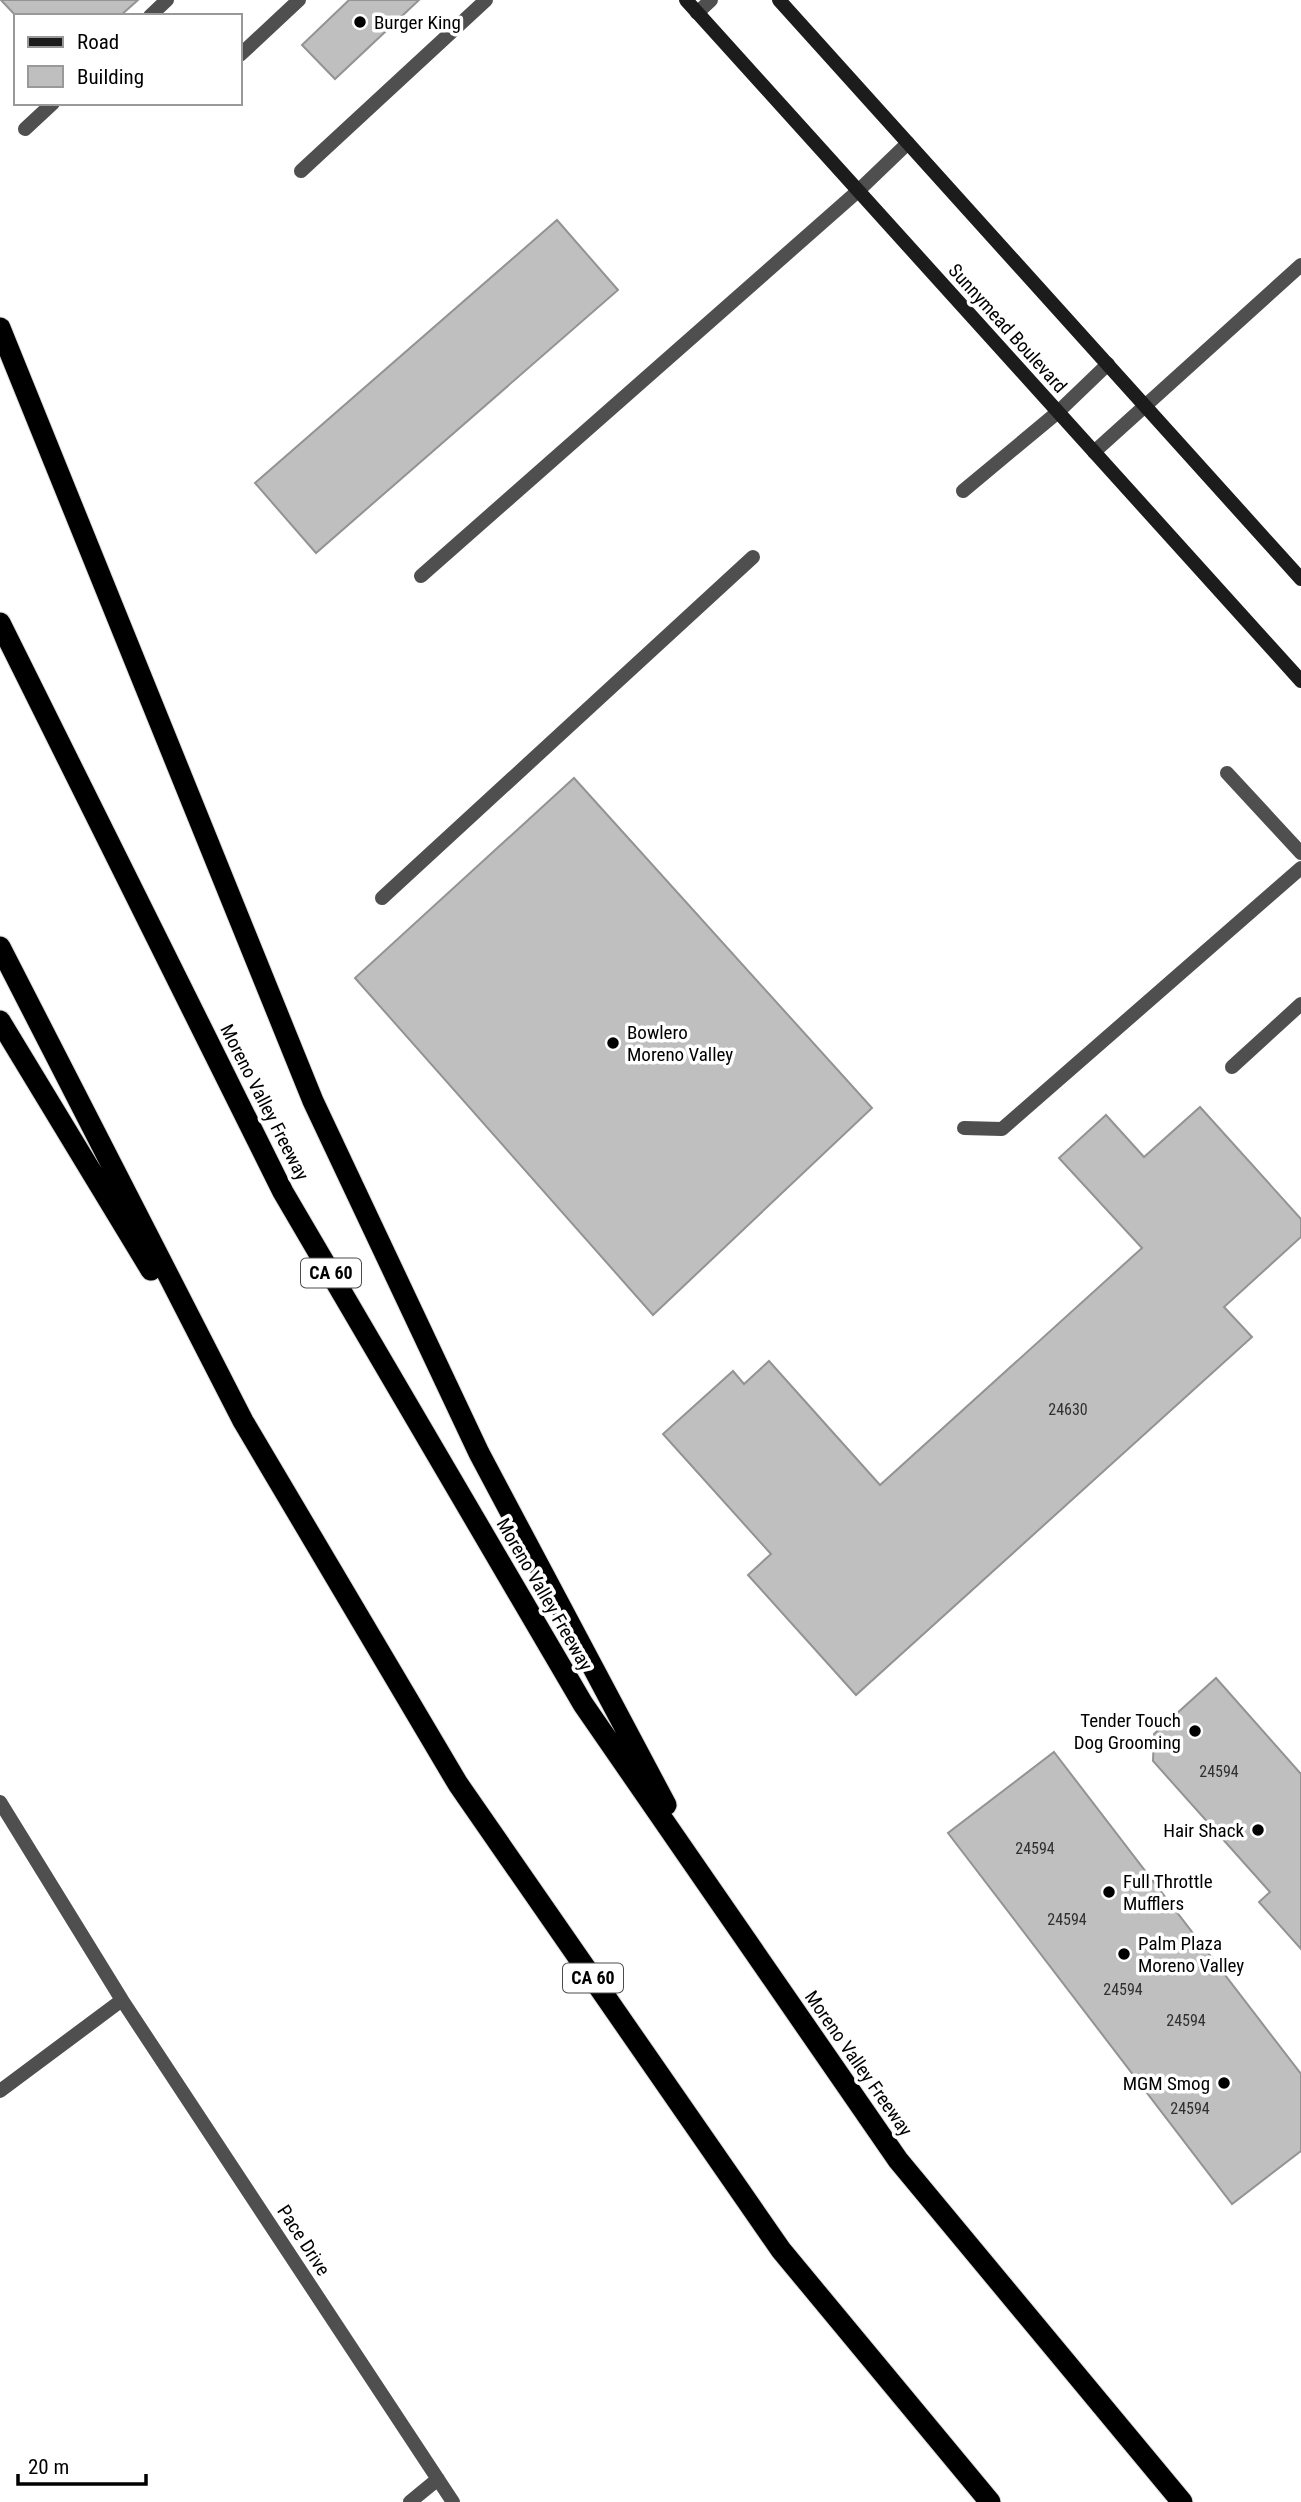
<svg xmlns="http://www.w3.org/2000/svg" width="1301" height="2502" font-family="'Roboto Condensed',sans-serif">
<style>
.building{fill:#bfbfbf;stroke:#939393;stroke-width:2}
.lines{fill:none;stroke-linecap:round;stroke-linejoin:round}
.motorway-casing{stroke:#dbdbdb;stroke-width:23}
.service{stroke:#4f4f4f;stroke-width:14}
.minor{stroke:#4f4f4f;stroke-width:14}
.secondary{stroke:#1c1c1c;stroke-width:14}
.motorway{stroke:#000;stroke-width:21}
.poi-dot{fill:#000;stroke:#fff;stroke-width:2.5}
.labels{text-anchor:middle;stroke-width:7;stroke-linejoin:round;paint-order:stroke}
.number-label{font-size:16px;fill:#303030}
.shield{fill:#fff;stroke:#4c4c4c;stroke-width:2}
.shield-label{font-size:18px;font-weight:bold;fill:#000}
.poi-label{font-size:19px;fill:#000;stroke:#fff;text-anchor:start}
.street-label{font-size:19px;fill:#000;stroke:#fff}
</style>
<rect width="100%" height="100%" fill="#fff"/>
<!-- building -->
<path class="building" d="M1,0H138L120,16H16Z
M349,0H419L335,79L302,45Z
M557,220L618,290L316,553L255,483Z
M574,778L872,1108L653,1315L355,978Z
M1200,1107L1301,1219V1237L1224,1307L1252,1337L856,1695L748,1575L771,1554L663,1434L733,1371L744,1384L769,1361L880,1485L1142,1248L1059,1158L1106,1115L1144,1157Z
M1216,1678L1301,1774V1949L1259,1902L1270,1892L1153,1761L1154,1734Z
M1216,1678L1301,1774V1949L1259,1902L1270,1892L1153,1761L1154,1734Z
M1054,1752L1301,2074V2151L1232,2204L948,1833Z
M1054,1752L1301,2074V2151L1232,2204L948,1833Z"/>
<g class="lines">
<!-- motorway casing -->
<g class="motorway-casing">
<path id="motorway" d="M0,328L313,1101L479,1453L666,1805
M0,623L283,1192L583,1704L898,2160L1182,2502
M0,947L243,1421L458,1784L781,2250L990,2502
M0,1021L151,1270"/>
</g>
<!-- service -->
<path class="service" d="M697,13L711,0
M150,16L167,0
M240,55L299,0
M25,129L53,103
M301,171L486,0
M1094,452L1301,265
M963,491L1058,412L1108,364
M421,576L858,191L908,143
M1227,773L1301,853
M382,898L753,557
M1232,1067L1301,1004
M964,1128L1002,1129L1301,868"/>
<!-- minor -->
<path class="minor" d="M0,1802L122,2000L453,2502
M0,2091L122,2000
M410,2502L438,2479"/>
<!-- secondary -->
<path class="secondary" d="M686,0L1301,681
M779,0L1301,579"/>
<!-- motorway -->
<use href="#motorway" class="motorway"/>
</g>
<!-- markers -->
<g class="poi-dot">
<circle cx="360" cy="22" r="7"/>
<circle cx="613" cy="1043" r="7"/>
<circle cx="1195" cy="1731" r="7"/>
<circle cx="1258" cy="1830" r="7"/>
<circle cx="1109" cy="1892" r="7"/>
<circle cx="1124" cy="1954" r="7"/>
<circle cx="1224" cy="2083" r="7"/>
</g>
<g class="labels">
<!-- number labels -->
<g class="number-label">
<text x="1068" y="1415">24630</text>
<text x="1219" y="1777">24594</text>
<text x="1035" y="1854">24594</text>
<text x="1067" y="1925">24594</text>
<text x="1123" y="1995">24594</text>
<text x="1186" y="2026">24594</text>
<text x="1190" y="2114">24594</text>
</g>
<!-- shield labels -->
<g class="shield">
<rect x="301" y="1258.5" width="60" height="29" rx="5"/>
<rect x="563" y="1963.5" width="60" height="29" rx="5"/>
</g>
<g class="shield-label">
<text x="331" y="1279">CA 60</text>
<text x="593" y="1984">CA 60</text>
</g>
<!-- poi labels -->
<g class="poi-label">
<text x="374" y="29">Burger King</text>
<text x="627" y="1039">Bowlero<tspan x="627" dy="22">Moreno Valley</tspan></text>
<text x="1181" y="1727" text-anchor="end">Tender Touch<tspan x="1181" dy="22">Dog Grooming</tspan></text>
<text x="1244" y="1837" text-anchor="end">Hair Shack</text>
<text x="1123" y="1888">Full Throttle<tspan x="1123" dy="22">Mufflers</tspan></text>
<text x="1138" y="1950">Palm Plaza<tspan x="1138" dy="22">Moreno Valley</tspan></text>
<text x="1210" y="2090" text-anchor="end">MGM Smog</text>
</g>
<!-- street labels -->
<g class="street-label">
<text transform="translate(1008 328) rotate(48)" y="7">Sunnymead Boulevard</text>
<text transform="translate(265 1102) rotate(63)" y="7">Moreno Valley Freeway</text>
<text transform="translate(545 1594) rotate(60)" y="7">Moreno Valley Freeway</text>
<text transform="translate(859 2063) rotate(55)" y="7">Moreno Valley Freeway</text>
<text transform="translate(304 2240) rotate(57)" y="7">Pace Drive</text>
</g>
</g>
<!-- legend -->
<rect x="14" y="14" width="228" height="91" fill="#ffffff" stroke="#999999" stroke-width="2"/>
<rect x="28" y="37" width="35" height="10" fill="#1c1c1c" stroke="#999999" stroke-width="2"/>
<text x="77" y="49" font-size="21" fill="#000000">Road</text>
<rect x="28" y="66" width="35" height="21" fill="#bfbfbf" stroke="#999999" stroke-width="2"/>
<text x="77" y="84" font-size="21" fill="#000000">Building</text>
<!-- scale -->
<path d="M18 2474v10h128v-10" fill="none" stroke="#000000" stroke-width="3.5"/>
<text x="28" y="2474" font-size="21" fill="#000000" stroke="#ffffff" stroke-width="5" paint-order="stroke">20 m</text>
</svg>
